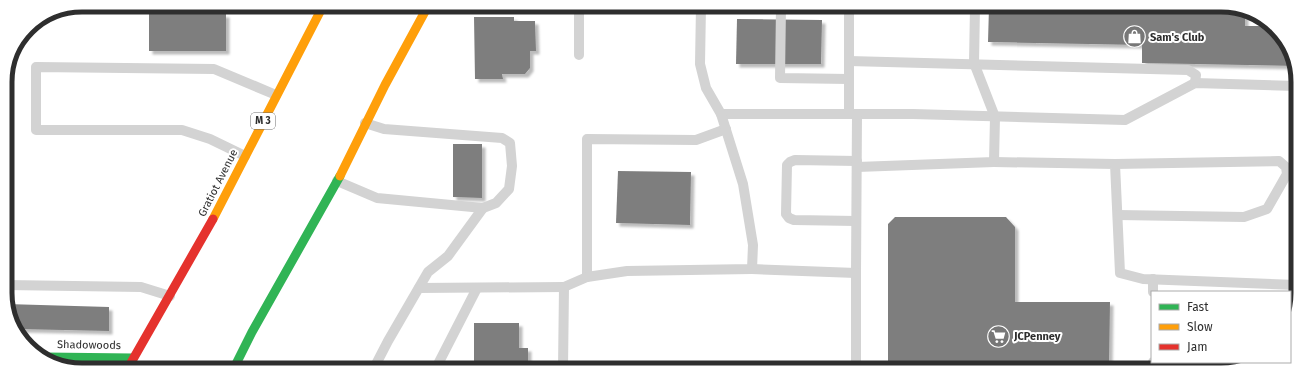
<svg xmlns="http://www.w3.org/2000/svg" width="1303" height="375" font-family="'Fira Sans',sans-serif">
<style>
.building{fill:#7e7e7e;filter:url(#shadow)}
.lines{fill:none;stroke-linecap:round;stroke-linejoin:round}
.lane{stroke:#d3d3d3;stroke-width:10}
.fast{stroke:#30b455;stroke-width:9}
.slow{stroke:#ff9f0a;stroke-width:9}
.jam{stroke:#e5322d;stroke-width:9}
.labels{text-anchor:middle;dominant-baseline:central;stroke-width:4;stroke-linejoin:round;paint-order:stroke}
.shield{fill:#fff;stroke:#6d6d6d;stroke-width:1}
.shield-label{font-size:10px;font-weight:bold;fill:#2e2e2e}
.poi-label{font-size:11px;font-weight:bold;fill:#2e2e2e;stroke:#fff;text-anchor:start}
.street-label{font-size:11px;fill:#2e2e2e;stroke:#fff}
.rim{fill:none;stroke:#2e2e2e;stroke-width:5}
</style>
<defs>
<filter id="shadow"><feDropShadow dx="3.5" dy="3.5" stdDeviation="1" flood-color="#0004"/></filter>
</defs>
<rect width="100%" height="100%" fill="#fff"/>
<!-- building -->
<g class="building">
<path d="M989 7 1241 8 1245 10V26H1271L1279 31 1296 66 1142 63V45L988 42Z"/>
<path d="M149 13 226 14V51H149Z"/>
<path d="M474 17H514V21H535L536 51H530V68L525 74H502L503 79H475Z"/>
<path d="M737 19 822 20 821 64H736Z"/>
<path d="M453 144H482V198L453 197Z"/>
<path d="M618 171 691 172 690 225 616 223Z"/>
<path d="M895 217H1006L1015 227V302H1110L1109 370 888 369V224Z"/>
<path d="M6 304 109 307V331L17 329 6 308Z"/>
<path d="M474 323H519V348H528V368H474Z"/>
</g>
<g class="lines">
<!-- lane -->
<g class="lane">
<path d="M577 6 579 8V55"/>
<path d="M701 6 700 64 706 88 721 114H913L1125 120 1195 83 1296 86"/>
<path d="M781 7 780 78 849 79"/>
<path d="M849 8 975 9"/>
<path d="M849 61 1188 70 1196 75 1195 83"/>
<path d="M849 114V7"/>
<path d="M245 156 210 139 182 130H36V67L214 69 276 95"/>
<path d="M994 162 1115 164 1120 273 1143 279 1296 285"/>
<path d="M1115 164 1279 161 1286 167 1287 174 1267 209 1244 217 1118 215"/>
<path d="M857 167 994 162 995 117 974 63 975 7"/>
<path d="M337 181 377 198 483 208 496 203 509 189 512 166 510 143 502 138 384 129 365 123"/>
<path d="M856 221 794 220 789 218 786 214 787 165 790 162 795 160 857 161"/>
<path d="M752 269 856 273 857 114"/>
<path d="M856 273V369"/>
<path d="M587 277V139L696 140 726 129"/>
<path d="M1153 279V292"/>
<path d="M6 285 141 287 170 296"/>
<path d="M419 288 564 287"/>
<path d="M1153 362V370"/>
<path d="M374 368 388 341 428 272 448 256 483 208"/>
<path d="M436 368 477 288"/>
<path d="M563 368 564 287 587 277 627 271 752 269 753 245 743 184 721 114"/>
</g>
<!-- fast -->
<g class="fast">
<path d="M45 357 133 358"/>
<path d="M234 368 252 332 340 176"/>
</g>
<!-- slow -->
<g class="slow">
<path d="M340 176 385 85 428 6"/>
<path d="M213 219 323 6"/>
</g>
<!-- jam -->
<path class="jam" d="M128 368 213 219"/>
</g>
<!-- icons -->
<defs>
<symbol id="shop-disc" viewBox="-11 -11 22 22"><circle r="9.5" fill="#777" stroke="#fff"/><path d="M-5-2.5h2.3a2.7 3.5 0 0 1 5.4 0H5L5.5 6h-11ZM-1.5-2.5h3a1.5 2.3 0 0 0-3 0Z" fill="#fff"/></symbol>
<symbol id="supermarket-disc" viewBox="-11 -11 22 22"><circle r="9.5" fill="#777" stroke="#fff"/><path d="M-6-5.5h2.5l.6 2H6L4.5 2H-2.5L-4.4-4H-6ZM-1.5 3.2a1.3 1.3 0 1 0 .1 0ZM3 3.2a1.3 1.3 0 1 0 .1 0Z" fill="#fff"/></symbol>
</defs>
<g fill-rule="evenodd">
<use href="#shop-disc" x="1122" y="24" width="25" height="25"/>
<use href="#supermarket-disc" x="986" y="324" width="25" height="25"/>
</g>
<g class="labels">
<!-- shield labels -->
<rect class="shield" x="251" y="113" width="24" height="16" rx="3"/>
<g class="shield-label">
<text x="263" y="121">M 3</text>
</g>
<!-- poi labels -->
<g class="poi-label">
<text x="1150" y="37">Sam's Club</text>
<text x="1014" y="336">JCPenney</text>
</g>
<!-- street labels -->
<g class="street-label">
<text transform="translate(218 183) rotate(-63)">Gratiot Avenue</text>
<text transform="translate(89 345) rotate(1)">Shadowoods</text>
</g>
</g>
<!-- crop -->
<path d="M0 0H1303V375H0ZM82 12H1221A70 70 0 0 1 1291 82V293A70 70 0 0 1 1221 363H82A70 70 0 0 1 12 293V82A70 70 0 0 1 82 12Z" fill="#fff" fill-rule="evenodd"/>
<path class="rim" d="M82 12H1221A70 70 0 0 1 1291 82V293A70 70 0 0 1 1221 363H82A70 70 0 0 1 12 293V82A70 70 0 0 1 82 12Z"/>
<!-- legend -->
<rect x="1151" y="291" width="140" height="72" fill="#ffffff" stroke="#ababab"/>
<rect x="1159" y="304" width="20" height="6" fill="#30b455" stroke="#ababab"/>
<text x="1187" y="311" font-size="12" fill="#2e2e2e">Fast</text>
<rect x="1159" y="324" width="20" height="6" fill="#ff9f0a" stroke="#ababab"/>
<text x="1187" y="331" font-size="12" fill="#2e2e2e">Slow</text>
<rect x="1159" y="344" width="20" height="6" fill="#e5322d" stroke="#ababab"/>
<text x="1187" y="351" font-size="12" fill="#2e2e2e">Jam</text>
</svg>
